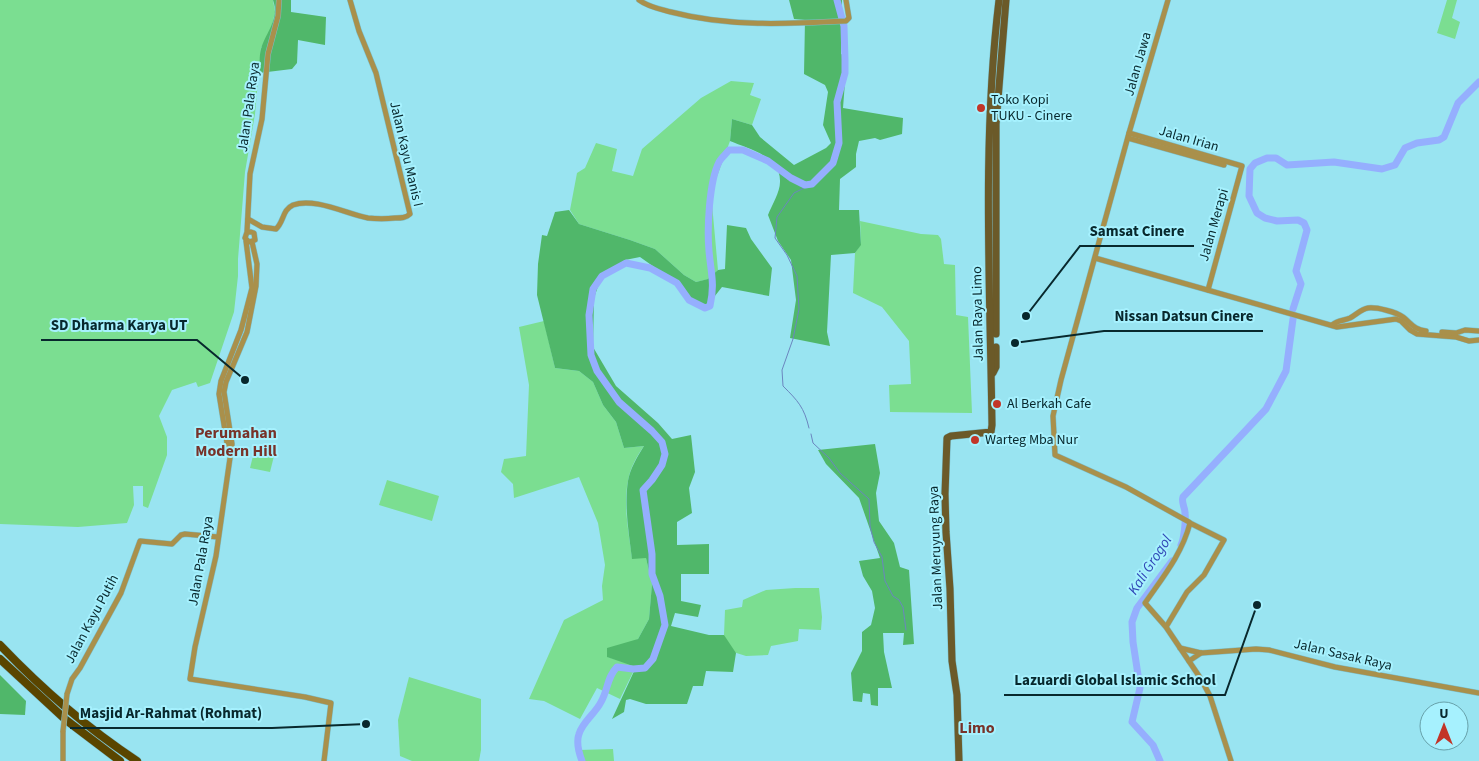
<svg xmlns="http://www.w3.org/2000/svg" width="1479" height="761" font-family="'Source Sans 3',sans-serif">
<style>
.green{fill:#7bde91}
.forest{fill:#50b76a}
.lines{fill:none;stroke-linecap:round;stroke-linejoin:round}
.stream{stroke:#6b86bf;stroke-width:1}
.river{stroke:#95affe;stroke-width:7}
.minor-casing{stroke:#7cbeca;stroke-width:6}
.major-casing{stroke:#7cbeca;stroke-width:8}
.highway-casing{stroke:#7cbeca;stroke-width:9}
.minor{stroke:#a9904b;stroke-width:5}
.major{stroke:#6b5a29;stroke-width:7}
.highway{stroke:#5a4500;stroke-width:8}
.minor-bridge-casing{stroke:#7cbeca;stroke-width:6;stroke-linecap:butt}
.minor-bridge{stroke:#a9904b;stroke-width:5}
.poi-dot{fill:#c23528;stroke:#a6f1fe;stroke-width:2}
.labels{text-anchor:middle;dominant-baseline:central;stroke-width:4;stroke-linejoin:round;paint-order:stroke}
.street-label{font-size:14px;fill:#08282d;stroke:#a6f1fe}
.poi-label{font-size:14px;fill:#08282d;stroke:#a6f1fe;text-anchor:start}
.water-label{font-size:15px;font-style:italic;fill:#3147b6;stroke:#a6f1fe}
.quarter-label{font-size:16px;font-weight:bold;fill:#783229;stroke:#a6f1fe}
.leader{fill:none;stroke:#08282d;stroke-width:2}
.callout-dot{fill:#08282d;stroke:#a6f1fe;stroke-width:2}
.callout-label{font-size:15px;text-anchor:middle;font-weight:bold;fill:#08282d;stroke:#a6f1fe;stroke-width:4;stroke-linejoin:round;paint-order:stroke}
</style>
<rect width="100%" height="100%" fill="#99e4f1"/>
<!-- green -->
<g class="green">
<path d="M0 0H273L275 12 271 30 261 48 255 114 245 172 238 259V276L234 312 210 383 198 387 196 382 172 390 159 416 167 437V455L148 508 143 506V486H133L134 505 127 523 78 527 0 524Z"/>
<path d="M1447 0H1457L1452 18 1460 22 1455 39 1437 33Z"/>
<path d="M731 81 754 83 750 95 761 99 752 125 732 119 730 141 711 193 718 270 709 279 696 282 684 275 655 249 630 240 579 224 570 210 577 173 585 168 596 143 617 149 612 171 633 176 642 149 701 98Z"/>
<path d="M860 221 921 234 938 235 941 239 944 264 955 265 956 315 968 317 972 413 890 412 889 385 911 384 909 341 882 307 853 293 855 253 861 244Z"/>
<path d="M544 321 555 368 579 371 593 382 603 405 616 422 624 448 644 446C637 456 630 468 628 481 623 505 629 534 632 558H646L652 584 649 619 638 639 608 657 636 666 620 699 597 688 580 719 544 701 529 699 564 620 603 600 602 586 605 565 598 523 579 477 514 498 513 484 501 472 504 459 526 456 529 385 519 327Z"/>
<path d="M255 448 275 452 270 472 250 468Z"/>
<path d="M387 480 439 496 432 521 379 505Z"/>
<path d="M795 588H819L822 617 821 630 799 629 798 641 771 646 768 655 746 656 727 650 724 635 725 610 742 607 743 600 766 590Z"/>
<path d="M409 677 481 699V750L479 761H412L400 756 398 720Z"/>
<path d="M613 749 614 761H580L579 750Z"/>
</g>
<!-- forest -->
<g class="forest">
<path d="M273 0H291V12L326 17 325 45 298 40 297 63 292 69 259 73C260 65 259 56 261 49 266 32 280 19 273 0Z"/>
<path d="M789 0H842L841 54 847 56 843 108 903 118 902 134 880 140 875 138 859 141 856 154V167L840 179 839 210H859L861 245 855 253 831 255 827 332 830 346 790 338 796 300 791 260 778 241 768 215C772 205 780 192 780 182 781 156 749 149 730 141L732 119 752 125 760 137 794 165 826 148 831 143 823 125 828 92 825 85 804 74 805 20 794 19Z"/>
<path d="M569 210 579 224 630 240 655 249 684 275 696 282 708 279 718 270 725 269 727 225 746 228 751 239 772 268 769 296 722 287 707 306 688 298 664 274 640 257 625 260 602 275 594 298 593 347 616 386 658 423 672 439 691 435 695 472 689 488 692 513 677 522V545L709 544V574H681V601L701 605 698 617 675 613 671 626 709 635H724L736 653 733 672 706 671 703 686H693L687 704H646L630 699 626 700 624 712 612 719 636 667 607 657V648L638 639 649 619 652 584 646 558 632 559C629 534 624 506 628 481 630 469 637 457 644 446L624 448 616 422 603 405 593 382 579 371 555 368 537 295 538 264 542 235 547 236 555 212Z"/>
<path d="M875 444 880 473 876 493 879 521 894 543 900 567 909 570 914 644 903 645 904 633H883L884 652 892 688H878V706L871 705 870 694 863 693 862 702 853 701 851 673 862 651V632L871 625 875 608 872 591 863 576 859 561 880 558 859 498 826 464 818 450Z"/>
<path d="M0 675 26 701 25 715 0 714Z"/>
</g>
<g class="lines">
<!-- stream -->
<g class="stream">
<path d="M809 428C804 407 798 401 783 386L782 370 793 339 799 309 797 276 787 255 775 238 777 217 794 193 812 184"/>
<path d="M811 434 813 443 829 458 840 473 869 499 870 526 874 542 882 557 885 581 893 596 899 600 903 607 906 630"/>
</g>
<!-- river -->
<g class="river">
<path d="M1293 309 1301 284 1296 271 1307 230 1304 223 1298 220 1277 221 1265 218 1257 213 1249 196 1250 169 1255 163 1267 158H1276L1287 165 1334 162 1382 169 1395 165 1405 148 1417 143 1439 140 1444 137 1458 103 1479 82"/>
<path d="M1181 545C1184 539 1186 521 1185 513 1185 507 1181 503 1183 497L1266 409 1286 371 1293 319"/>
<path d="M582 761C579 753 576 742 579 734 583 721 595 714 601 702 608 690 607 677 617 667L633 669 645 668 653 659 665 625 660 596 652 574V554L643 490 652 480 662 465 665 454 662 442 652 431 619 402 597 371 591 355 589 315 593 289 602 276 626 263 650 268 677 283 689 300 705 308 710 306C715 284 711 273 709 251 707 229 709 182 719 162 721 158 726 154 729 150H743L768 161 791 178 805 185 812 184 833 163 839 143 837 102 845 73V60L844 26 837 0"/>
<path d="M1160 761 1153 745 1132 722 1140 688 1133 642 1132 622 1137 608 1172 561"/>
</g>
<defs>
<g id="minor">
<path d="M639 0C648 7 660 9 671 12 728 27 787 24 846 21L849 18 846 0"/>
<path d="M1168 0 1129 133 1061 380 1053 416 1055 455 1126 487 1189 522"/>
<path d="M1129 133 1242 166 1208 290"/>
<path d="M1128 138 1224 165"/>
<path d="M248 219 262 227 276 229C284 222 282 210 293 205 314 197 347 214 368 218 377 219 386 219 395 218 401 218 406 218 410 214L376 73 359 31 350 0"/>
<path d="M247 232H251L254 233 255 240 249 242 245 238 247 232 250 174 262 119 268 54 278 16 279 0"/>
<path d="M252 242 257 264 256 286 247 332 226 382 224 392 232 444 216 556 195 647 190 679 305 697 331 703 324 761"/>
<path d="M1095 258 1337 327 1396 319 1401 321 1410 330 1417 334 1456 337 1469 341 1479 340"/>
<path d="M1332 325C1338 320 1343 321 1350 318 1356 315 1361 309 1368 308 1377 307 1396 312 1403 317 1411 323 1414 330 1426 331"/>
<path d="M1442 332 1456 333 1465 330 1479 331"/>
<path d="M230 447 227 443 219 394 221 381 241 330 252 288 246 241"/>
<path d="M1166 627 1187 592 1204 575 1224 540 1190 523C1182 554 1163 577 1145 603L1166 627 1201 679 1210 696 1231 761"/>
<path d="M1180 648 1201 653 1256 649 1269 650 1335 667 1479 693"/>
<path d="M1189 661 1201 653"/>
<path d="M67 694 72 679 80 668 121 593 140 541 172 544 181 535 185 534 218 537"/>
<path d="M63 761V731"/>
</g>
<g id="major">
<path d="M996 334V124L1006 0"/>
<path d="M993 373 996 367V347"/>
<path d="M959 761 957 695 952 661 950 589 946 532 945 494 947 438 951 436 991 432 992 425C990 284 982 141 999 0"/>
</g>
<g id="highway">
<path d="M0 645C41 688 87 728 137 761"/>
<path d="M0 659 66 720 120 761"/>
</g>
</defs>
<!-- minor casing -->
<use href="#minor" class="minor-casing"/>
<!-- major casing -->
<use href="#major" class="major-casing"/>
<!-- highway casing -->
<use href="#highway" class="highway-casing"/>
<!-- minor -->
<use href="#minor" class="minor"/>
<!-- major -->
<use href="#major" class="major"/>
<!-- highway -->
<use href="#highway" class="highway"/>
<defs>
<path id="minor-bridge" d="M63 731 67 694"/>
</defs>
<!-- minor-bridge casing -->
<use href="#minor-bridge" class="minor-bridge-casing"/>
<!-- minor-bridge -->
<use href="#minor-bridge" class="minor-bridge"/>
</g>
<!-- markers -->
<g class="poi-dot">
<circle cx="981" cy="108" r="5"/>
<circle cx="997" cy="404" r="5"/>
<circle cx="975" cy="440" r="5"/>
</g>
<g class="labels">
<!-- street labels -->
<g class="street-label">
<text transform="translate(1138 64) rotate(-74)">Jalan Jawa</text>
<text transform="translate(249 107) rotate(-82)">Jalan Pala Raya</text>
<text transform="translate(1189 139) rotate(16)">Jalan Irian</text>
<text transform="translate(406 154) rotate(77)">Jalan Kayu Manis I</text>
<text transform="translate(1214 225) rotate(-74)">Jalan Merapi</text>
<text transform="translate(978 314) rotate(-91)">Jalan Raya Limo</text>
<text transform="translate(936 548) rotate(-92)">Jalan Meruyung Raya</text>
<text transform="translate(201 561) rotate(-80)">Jalan Pala Raya</text>
<text transform="translate(92 619) rotate(-62)">Jalan Kayu Putih</text>
<text transform="translate(1343 655) rotate(13)">Jalan Sasak Raya</text>
</g>
<!-- poi labels -->
<g class="poi-label">
<text x="991" y="100">Toko Kopi<tspan x="991" dy="16">TUKU - Cinere</tspan></text>
<text x="1007" y="404">Al Berkah Cafe</text>
<text x="985" y="440">Warteg Mba Nur</text>
</g>
<!-- water labels -->
<g class="water-label">
<text transform="translate(1150 565) rotate(-57)">Kali Grogol</text>
</g>
<!-- quarter labels -->
<g class="quarter-label">
<text x="236" y="433">Perumahan<tspan x="236" dy="18">Modern Hill</tspan></text>
<text x="977" y="728">Limo</text>
</g>
</g>
<!-- callouts -->
<path class="leader" d="M1026 316L1080 246H1194M1015 343L1104 331H1263M245 380L197 340H41M1257 605L1225 695H1004M366 724L272 728H70"/>
<g class="callout-dot">
<circle cx="1026" cy="316" r="5"/>
<circle cx="1015" cy="343" r="5"/>
<circle cx="245" cy="380" r="5"/>
<circle cx="1257" cy="605" r="5"/>
<circle cx="366" cy="724" r="5"/>
</g>
<g class="callout-label">
<text x="1137" y="236">Samsat Cinere</text>
<text x="1184" y="321">Nissan Datsun Cinere</text>
<text x="119" y="330">SD Dharma Karya UT</text>
<text x="1115" y="685">Lazuardi Global Islamic School</text>
<text x="171" y="718">Masjid Ar-Rahmat (Rohmat)</text>
</g>
<!-- north arrow -->
<g transform="translate(1444 726)"><circle r="24" fill="#a6f1fe" stroke="#67a1aa"/>
<path d="M0-4L9 19L0 12L-9 19Z" fill="#c23528"/>
<text y="-8" font-size="14" font-weight="bold" text-anchor="middle" fill="#08282d">U</text>
</g>
</svg>
